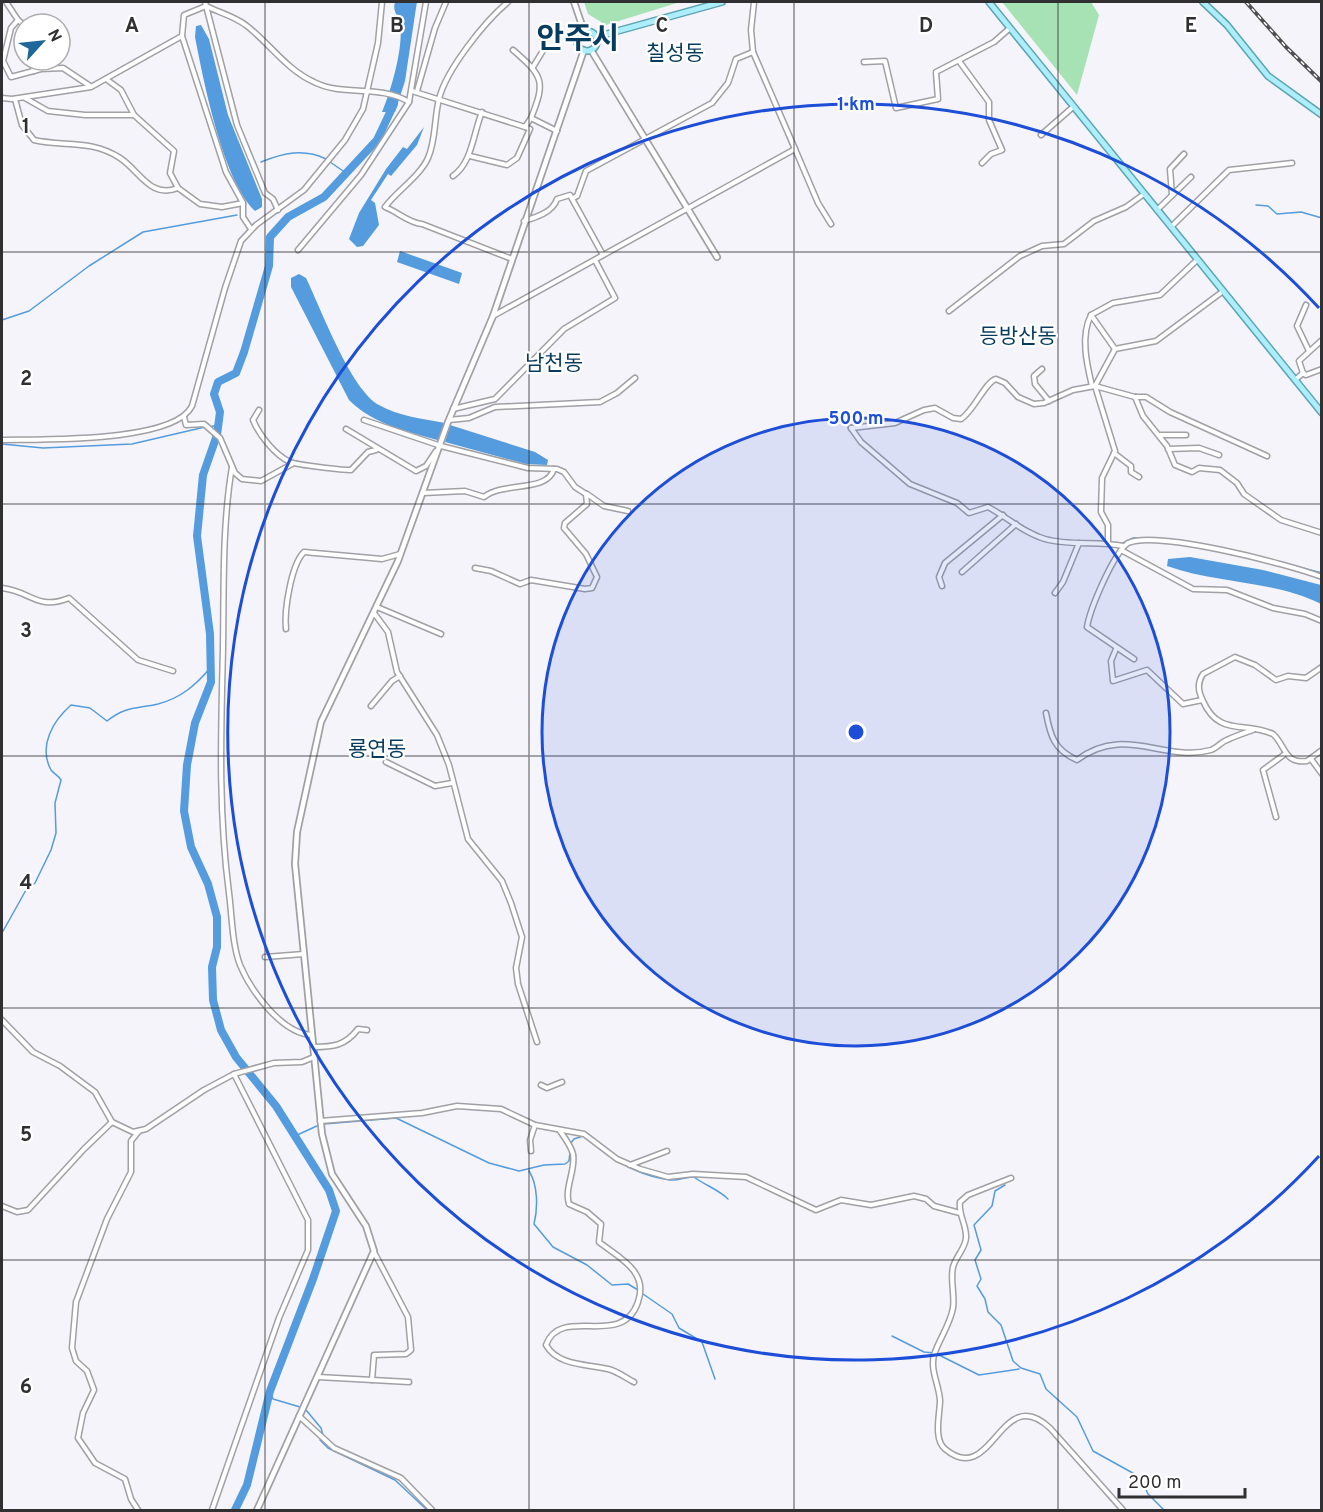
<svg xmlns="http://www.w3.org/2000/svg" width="1323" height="1512" font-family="Overpass,'Noto Sans KR',sans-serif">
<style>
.green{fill:#a7e2b5}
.water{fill:#549cde}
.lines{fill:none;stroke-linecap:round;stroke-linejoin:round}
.stream{stroke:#549cde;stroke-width:1.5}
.river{stroke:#549cde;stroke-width:8}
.minor-casing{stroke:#a0a0a5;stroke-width:7}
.tertiary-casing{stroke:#a0a0a5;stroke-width:8}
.secondary-casing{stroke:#a0a0a5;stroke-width:8}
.primary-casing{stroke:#5ea4b4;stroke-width:8}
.minor{stroke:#fff;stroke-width:4}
.tertiary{stroke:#fff;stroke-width:4.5}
.secondary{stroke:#fff;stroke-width:4.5}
.primary{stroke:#adeefc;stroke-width:5}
.rail-casing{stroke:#4f4f52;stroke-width:4}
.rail{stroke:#fff;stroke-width:1.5;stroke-dasharray:4.5;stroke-linecap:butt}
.grid{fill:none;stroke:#303032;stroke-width:1.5;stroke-opacity:0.55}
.ring{fill:none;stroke:#1d4ed8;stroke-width:3}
.labels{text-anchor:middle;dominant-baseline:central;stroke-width:4.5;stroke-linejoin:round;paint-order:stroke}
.quarter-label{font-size:21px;fill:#073c5f;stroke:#fff}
.town-label{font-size:30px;font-weight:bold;fill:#073c5f;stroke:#fff}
.grid-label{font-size:20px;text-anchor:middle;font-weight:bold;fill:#303032;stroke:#fff;stroke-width:4.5;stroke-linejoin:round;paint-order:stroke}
.centre{fill:#1d4ed8;stroke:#fff;stroke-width:3}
.ring-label{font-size:18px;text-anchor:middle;font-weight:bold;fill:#1d4ed8;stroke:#fff;stroke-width:4.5;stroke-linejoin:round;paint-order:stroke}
</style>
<rect width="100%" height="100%" fill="#f5f4fa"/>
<!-- green -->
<g class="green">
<path d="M584 2H680L606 25 588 14Z"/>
<path d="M1002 2H1091L1099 15 1077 95Z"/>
</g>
<!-- water -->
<g class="water">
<path d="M395 2H417L416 8 405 81 395 112H382C391 91 404 46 400 24 398 15 392 11 395 2Z"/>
<path d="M201 25 209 39 228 115 262 199V207L255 211C223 181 204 83 195 37L196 26Z"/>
<path d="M424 127 417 145 391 176 388 174 371 200 375 203 379 225 363 246 357 247 349 239 359 213 386 169 403 147 407 149Z"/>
<path d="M400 251 462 273 459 284 397 262Z"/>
<path d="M299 274 306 278C321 309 351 390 379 405 398 416 424 419 445 423L441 441C407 431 374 425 349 400L291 287V278Z"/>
<path d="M450 425 535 452 548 460 547 465 526 464 445 442Z"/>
<path d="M1190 557 1263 570 1321 585V604C1273 580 1217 584 1167 566L1168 559Z"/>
</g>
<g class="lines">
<!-- stream -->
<g class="stream">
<path d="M261 162C283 153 304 148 326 159"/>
<path d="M330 162 346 173"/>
<path d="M1256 205 1268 206 1277 214 1301 212 1322 218"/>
<path d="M2 320 29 311 89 266 143 232 237 215"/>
<path d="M209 427 218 425"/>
<path d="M2 444 43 448 132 444 205 427"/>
<path d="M1123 543 1133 538H1142"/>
<path d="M1268 559 1322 573"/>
<path d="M2 933 26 890 35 883 51 850 56 833 55 803 61 780C58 775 54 774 51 770 38 746 53 721 71 705L90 708 107 721C126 706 136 709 158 704 181 698 196 685 211 667"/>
<path d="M324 1124 396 1118 489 1163 519 1171 544 1165 565 1164 569 1161 570 1152"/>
<path d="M295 1136 319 1125"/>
<path d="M570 1144 574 1139 583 1136"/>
<path d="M598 1147C618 1164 645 1177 671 1180 679 1181 686 1176 694 1177 706 1186 718 1189 728 1199"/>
<path d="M529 1171C538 1185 538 1208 534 1224L553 1247 587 1265 612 1285 628 1284 638 1290"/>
<path d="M1005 1185 995 1191 992 1206 974 1225 981 1250 975 1260 981 1279 977 1286 985 1299 988 1312 1001 1325 1013 1361 1021 1368 1040 1374 1046 1389 1077 1417 1093 1451 1140 1477 1148 1494 1164 1510"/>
<path d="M643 1294 672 1314 679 1328 702 1342 715 1379"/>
<path d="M892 1336 924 1352 934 1353"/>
<path d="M937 1354 979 1375 1019 1369"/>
<path d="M270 1391 273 1399 300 1407"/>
<path d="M306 1410 321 1428 323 1435"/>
<path d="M320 1440 328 1448 395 1480 427 1510"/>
</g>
<!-- river -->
<path class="river" d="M235 1510 247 1485 270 1391 313 1279 336 1211 329 1190 276 1106 236 1057 221 1030 213 1000 212 967 217 947V917L208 884 191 847 184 811 187 765 195 723 211 682 210 634 197 536 203 475 217 435 220 412 214 394 218 382 236 373 244 352 269 266 270 237 288 217 324 197 377 140 394 104"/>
<defs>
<g id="minor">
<path d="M6 2 18 20 11 28 3 61 11 77 41 69 63 68 90 86"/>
<path d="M205 2 237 125 265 193 273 199 278 210"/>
<path d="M508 2C485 21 446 70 439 99 434 119 436 140 428 158 420 176 397 191 385 207 398 212 409 223 422 224L512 259"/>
<path d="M18 20 24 25"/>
<path d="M182 36 226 172 243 203V217L251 229"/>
<path d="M513 50C543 76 546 81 531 118"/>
<path d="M753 52 751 30 754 2"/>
<path d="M31 60 34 71"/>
<path d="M959 61 989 102V120L1002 150 991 154 982 163"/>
<path d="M864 62 885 61 896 108 938 99 936 72 994 42 1010 28"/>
<path d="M533 67 544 49 543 39"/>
<path d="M412 91 525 127 531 118 557 131"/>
<path d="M417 91 435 28 446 2"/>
<path d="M2 98 12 99 91 87 182 36 184 15 206 6C220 13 234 16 247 26 270 44 287 70 314 82 343 97 380 84 409 102"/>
<path d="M25 98 48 111 85 115H134L121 90 106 79"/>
<path d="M15 99 22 125 34 140C64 147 91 139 120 158 140 171 150 199 178 188"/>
<path d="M134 115 174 151 170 173 178 188 200 204 222 207 243 203"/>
<path d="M1041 135 1073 107"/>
<path d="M795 149 818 203 831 224"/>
<path d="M470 156 507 165 517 158 530 129 525 127"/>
<path d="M453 176C472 163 473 134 482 112"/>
<path d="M1172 195 1170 169 1184 154"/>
<path d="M1157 210 1191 177"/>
<path d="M524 221C537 217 553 212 557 199L570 195 603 255"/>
<path d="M1171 227 1229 170 1292 163"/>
<path d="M298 250 361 175 409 102 426 2"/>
<path d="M1306 305 1297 326 1309 351"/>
<path d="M949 311 1020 256 1042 246 1064 244 1094 221 1126 207 1144 194"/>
<path d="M1091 315 1115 349"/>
<path d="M493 316 795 149 753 52 736 59 728 83 712 103 586 171 577 196 573 198"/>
<path d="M1115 349 1156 341 1222 292"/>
<path d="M1042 369 1034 376 1035 384 1049 401"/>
<path d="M1303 373 1306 375 1322 369"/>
<path d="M1295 380 1303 373 1299 361 1322 340"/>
<path d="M1092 386C1087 365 1080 336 1091 315L1113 303 1160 295 1197 260"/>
<path d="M1135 397 1143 416 1167 446 1175 465 1192 472 1199 468 1220 470 1237 483 1244 494 1281 520 1322 533"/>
<path d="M453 409 495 399 564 329 615 298 595 260"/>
<path d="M259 410 253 420C259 435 275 455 290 462 298 465 342 470 351 470L368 452 376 450"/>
<path d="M184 417 186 425 204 424 220 438 235 473 242 479 261 481 292 464"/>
<path d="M364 420 441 446 528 468 557 469 564 472 575 487 586 494 587 504 565 523 564 528 586 554 597 577 592 588 585 589 531 580 520 584 491 571 475 568"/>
<path d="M449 420 469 418 495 407 600 402 617 393 635 378"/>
<path d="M851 428 895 423 924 410 935 408 953 418 961 419C974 411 985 382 996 379L1005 383 1018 397 1034 404 1044 403 1073 390 1095 386 1115 349"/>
<path d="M851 428 861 442 910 484 957 503 969 513 988 507C1007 517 1024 533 1045 539 1070 546 1098 541 1123 546"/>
<path d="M346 429 416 471 426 466 436 451"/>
<path d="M1160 435H1186"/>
<path d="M2 440C40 439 174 443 192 406L225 288 241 241 256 225 304 190 345 140 363 109 378 43 382 2"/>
<path d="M1168 449 1199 448 1219 455"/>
<path d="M1114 453 1131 466V472L1139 477"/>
<path d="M232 467C222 526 224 588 223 648 221 733 218 808 229 893 232 916 232 944 240 965 251 991 282 1034 312 1035"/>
<path d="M423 493 465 491 484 497C504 481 547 493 554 469"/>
<path d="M587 494 604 506 628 511"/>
<path d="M1108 543V525L1101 512 1102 478 1115 451 1095 386 1135 397H1146L1170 412 1267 456"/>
<path d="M1121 550 1193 589 1227 590 1273 608 1305 614 1322 621"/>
<path d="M962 572 1016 524"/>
<path d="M942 586 939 577 945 563 1003 515"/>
<path d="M2 588C31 591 37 611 69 598L138 660 173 671"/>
<path d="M1055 593 1063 582 1079 543"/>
<path d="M377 607 441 634"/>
<path d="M374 613 388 632 397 672 437 735 449 765 468 839 502 881 511 903 522 937 516 968 518 984 537 1042"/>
<path d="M286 629C284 611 291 565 304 552L382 559 400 554"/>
<path d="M1116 649 1111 661 1113 681 1147 670 1183 704 1202 700"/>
<path d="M1134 659 1087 627C1090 609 1113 554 1128 543 1157 530 1288 564 1322 577"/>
<path d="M1322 667 1306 678 1288 676 1276 680 1255 665 1235 657 1203 674C1197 683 1198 691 1203 701 1219 737 1244 721 1273 734 1286 746 1284 764 1307 761L1322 750"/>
<path d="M371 706 392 681 400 676"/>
<path d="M1046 713C1050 735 1054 750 1077 760 1125 724 1164 763 1211 750 1217 748 1221 742 1227 740 1235 736 1244 733 1253 730"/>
<path d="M1311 759 1322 774"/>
<path d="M386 762 435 786 452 783"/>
<path d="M1276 817 1263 770 1285 754"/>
<path d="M265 957 304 954"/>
<path d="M2 1020 33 1052 60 1066 95 1092 112 1122 133 1132 146 1129 204 1090 234 1074 274 1063 302 1062 314 1057"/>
<path d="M313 1047C333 1047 345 1046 358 1029L367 1030"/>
<path d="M541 1085 547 1088 562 1082"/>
<path d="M320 1121 422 1113 457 1106 501 1109 535 1125 584 1134 617 1159 640 1169 668 1177 693 1174 746 1177 816 1210 841 1200 871 1205 914 1196 926 1199 934 1206 960 1213"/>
<path d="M560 1131C565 1138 571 1146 573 1154 576 1170 564 1188 569 1204L587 1212 601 1224 599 1242C618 1257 649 1271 638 1302 622 1350 561 1304 546 1345 558 1366 587 1364 608 1369 617 1371 626 1378 634 1382"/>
<path d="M531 1151 530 1140 535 1125"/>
<path d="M630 1165 667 1151"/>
<path d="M1011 1178 968 1195 960 1202C958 1215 967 1225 966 1238 965 1249 956 1256 953 1267 950 1280 955 1295 953 1308 950 1325 939 1339 934 1355 930 1370 939 1385 940 1400 940 1414 933 1439 945 1449 993 1489 1000 1381 1050 1428L1123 1510"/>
<path d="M2 1206 17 1212 28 1210 84 1149 112 1122"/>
<path d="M318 1377 409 1382"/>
<path d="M372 1380 374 1355 406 1354 411 1350 408 1317 374 1252"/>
<path d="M299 1416 334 1448 401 1478 432 1510"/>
<path d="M138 1510 131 1499 125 1479 95 1463 78 1438 83 1413 94 1390 87 1371 76 1361 72 1348 76 1302 107 1219 131 1172V1141L139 1131"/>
<path d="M212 1510 279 1318 308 1250V1220L234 1074"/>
</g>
<path id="tertiary" d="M574 2 584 31"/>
<g id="secondary">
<path d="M591 50 717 257"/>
<path d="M257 1510 374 1251 366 1226 332 1174 322 1134 295 864 297 832 321 722 398 561 448 422 493 316 584 50"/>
</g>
<g id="primary">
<path d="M989 2 1322 413"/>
<path d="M1203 2 1227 25 1268 76 1322 115"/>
<circle cx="587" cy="41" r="10"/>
<path d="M596 37 722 2"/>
</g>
</defs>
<!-- minor casing -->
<use href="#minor" class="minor-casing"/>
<!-- tertiary casing -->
<use href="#tertiary" class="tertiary-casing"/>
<!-- secondary casing -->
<use href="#secondary" class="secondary-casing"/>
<!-- primary casing -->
<use href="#primary" class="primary-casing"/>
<!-- minor -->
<use href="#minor" class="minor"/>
<!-- tertiary -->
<use href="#tertiary" class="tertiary"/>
<!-- secondary -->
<use href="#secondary" class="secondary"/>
<!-- primary -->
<use href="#primary" class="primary"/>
<defs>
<path id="rail" d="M1246 2 1286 47 1322 82"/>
</defs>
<!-- rail casing -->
<use href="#rail" class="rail-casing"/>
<!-- rail -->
<use href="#rail" class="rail"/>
</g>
<!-- grid -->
<path class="grid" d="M265 2V1510M529 2V1510M794 2V1510M1058 2V1510M2 252H1322M2 504H1322M2 756H1322M2 1008H1322M2 1260H1322"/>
<!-- distance rings -->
<circle cx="856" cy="732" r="314" fill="#1d4ed8" fill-opacity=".12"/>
<g class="ring">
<circle cx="856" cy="732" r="314"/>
<path d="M1319 1156A628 628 0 1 1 1319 308"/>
</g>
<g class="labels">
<!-- quarter labels -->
<g class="quarter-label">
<text x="675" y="54">칠성동</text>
<text x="1018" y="337">등방산동</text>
<text x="554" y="364">남천동</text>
<text x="377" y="750">룡연동</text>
</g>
<!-- town labels -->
<g class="town-label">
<text x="578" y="40">안주시</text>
</g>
</g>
<g class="grid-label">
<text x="132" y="32">A</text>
<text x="397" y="32">B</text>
<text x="662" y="32">C</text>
<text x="926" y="32">D</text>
<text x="1191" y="32">E</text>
<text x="26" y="133">1</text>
<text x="26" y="385">2</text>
<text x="26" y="637">3</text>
<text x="26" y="889">4</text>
<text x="26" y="1141">5</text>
<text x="26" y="1393">6</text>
</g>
<circle cx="856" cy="732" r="9" class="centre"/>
<g class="ring-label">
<text x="856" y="110">1 km</text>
<text x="856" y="424">500 m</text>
</g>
<!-- border -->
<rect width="1323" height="1512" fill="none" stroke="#303032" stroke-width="6"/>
<!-- north arrow -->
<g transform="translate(42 42) rotate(63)"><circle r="28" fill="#ffffff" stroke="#acacad" stroke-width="1.5"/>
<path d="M0-4.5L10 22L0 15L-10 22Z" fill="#1e679b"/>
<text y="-9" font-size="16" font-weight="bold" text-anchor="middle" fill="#303032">N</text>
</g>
<!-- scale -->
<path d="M1119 1488v9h126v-9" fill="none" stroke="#303032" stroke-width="3"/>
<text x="1128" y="1488" font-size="18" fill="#303032" stroke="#ffffff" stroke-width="4.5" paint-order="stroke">200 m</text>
</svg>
